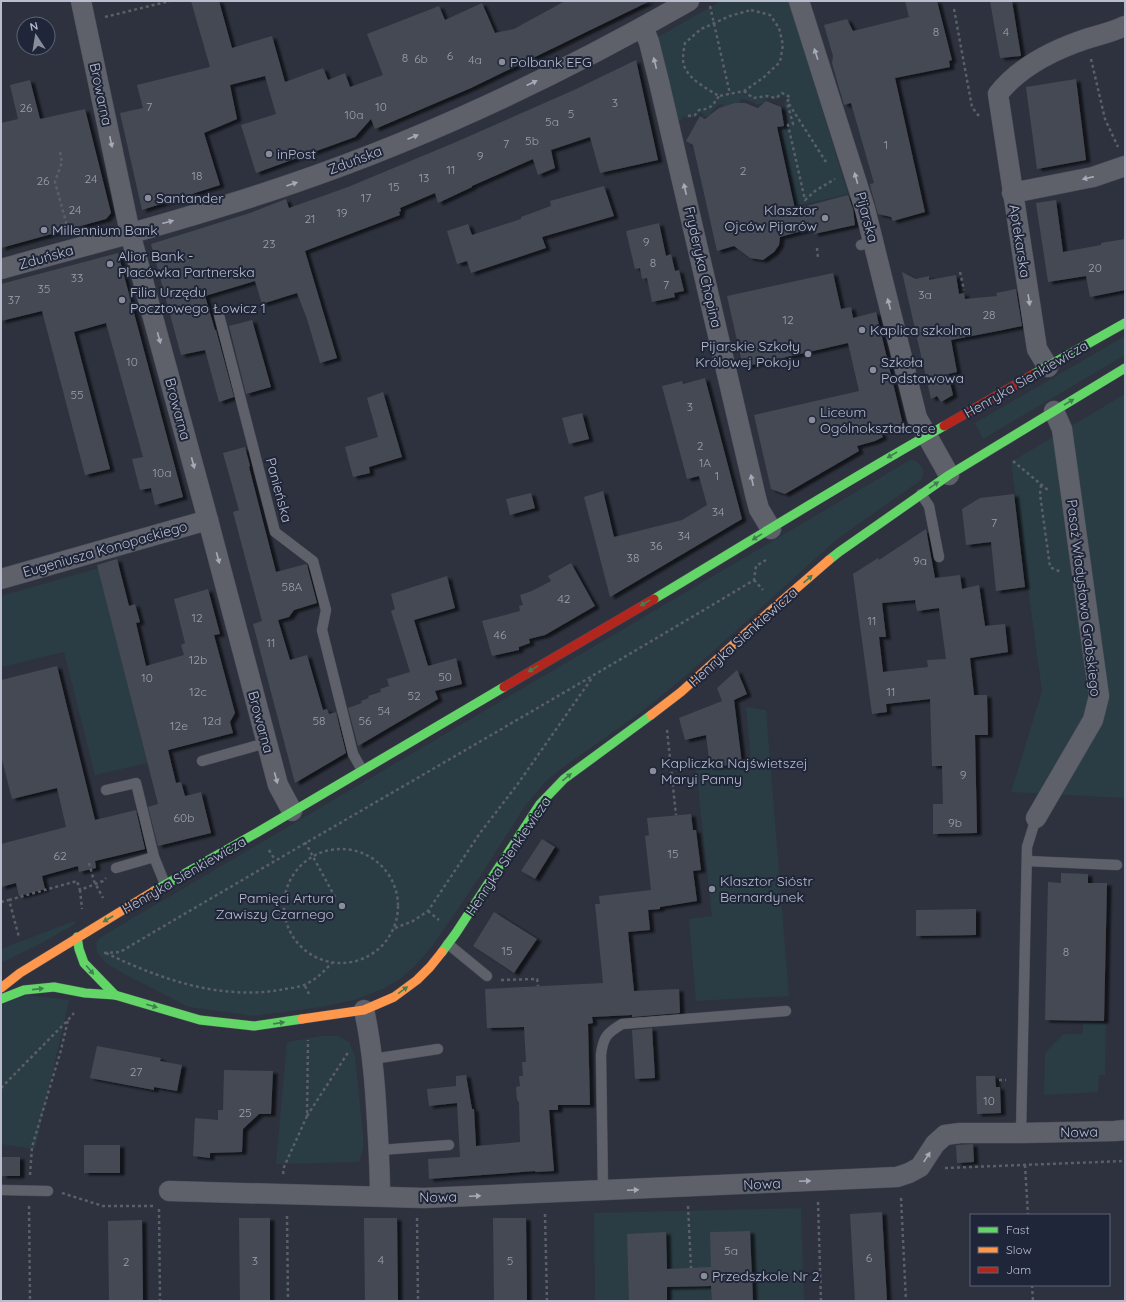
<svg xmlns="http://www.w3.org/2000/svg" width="1126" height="1302" font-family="Quicksand,sans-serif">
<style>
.green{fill:#2a3c44}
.building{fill:#454953;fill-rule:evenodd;filter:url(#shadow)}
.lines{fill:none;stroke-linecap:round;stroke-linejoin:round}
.lane-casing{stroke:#4a4d57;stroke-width:11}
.street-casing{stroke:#4a4d57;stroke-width:21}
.fast-casing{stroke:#4a4d57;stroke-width:10}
.slow-casing{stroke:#4a4d57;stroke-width:10}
.jam-casing{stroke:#4a4d57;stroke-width:10}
.path{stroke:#5b5f67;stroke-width:2.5;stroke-dasharray:3 3;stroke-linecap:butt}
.lane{stroke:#5e616a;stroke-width:10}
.street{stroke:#5e616a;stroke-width:20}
.fast{stroke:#63d668;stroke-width:9}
.slow{stroke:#ff974d;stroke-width:9}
.jam{stroke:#b3261e;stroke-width:9}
.oneway{fill:#a7abb9}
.oneway2{fill:#427e50}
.poi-dot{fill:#888c9b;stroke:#202639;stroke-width:1.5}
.labels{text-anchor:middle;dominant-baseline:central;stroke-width:4;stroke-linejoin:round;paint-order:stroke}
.number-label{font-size:12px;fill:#9ca0ae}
.poi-label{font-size:14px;fill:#b9bdcd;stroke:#202639;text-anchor:start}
.street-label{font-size:14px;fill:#b9bdcd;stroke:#202639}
</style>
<defs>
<filter id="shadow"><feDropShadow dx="4.5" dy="2.5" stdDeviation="1" flood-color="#0009"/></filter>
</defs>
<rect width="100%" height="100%" fill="#2d323e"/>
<!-- green -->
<g class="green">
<path d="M721 1H789L848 194 796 206 781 129 774 131 771 119 784 116 785 122H788L784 102 787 98 782 95C778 101 774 100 768 97L763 102 764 103 755 105 756 103 744 99 740 100V104L724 108 722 104 718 105 710 113 711 115 703 117 704 115 700 112C696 118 690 120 684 116L681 120 673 122 656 38Z"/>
<path d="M1125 336V355L983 439 975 423Z"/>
<path d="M1125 394V798L1011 792 1042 691 1011 462Z"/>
<path d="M910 460C922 461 927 472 920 481L837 539 688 674 640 713 565 766 546 781 525 806 481 875 433 945 415 966 400 979 383 989 354 1000 321 1007 254 1016 189 1007 124 974 105 962 97 952 96 944 99 938Z"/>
<path d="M99 568 147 763 95 775 64 652 1 667V596Z"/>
<path d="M746 707 766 710 789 996 696 1001 689 919 712 916 696 769 751 762Z"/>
<path d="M74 921 75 924 42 943 1 963V949Z"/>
<path d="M27 995 69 1000 35 1149 1 1144V1005Z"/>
<path d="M1083 1023 1106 1024 1105 1075H1099L1098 1092 1044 1095 1045 1053 1064 1034H1083Z"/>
<path d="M321 1036H338L349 1042 355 1056 363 1135V1149L359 1162 276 1164 287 1042Z"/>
<path d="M801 1208 804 1301H595L594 1213Z"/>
</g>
<!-- building -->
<g class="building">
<path d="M191 1H219L232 48 272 36 285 82 323 68 328 80 345 73 350 87 383 75 367 34 439 6 445 20 482 3 495 33 514 29 565 1H650L471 88 375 129 371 119 355 137 256 173 241 125 276 114 265 76 230 85 237 119 204 133 220 185 142 210 120 113 143 108 137 85 210 67Z"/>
<path d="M905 1H937L952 60 949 61 950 67 895 78 925 212 893 221 891 217 878 214 871 189 870 184 874 183 851 103 844 105 832 63 833 56 824 25 847 19 853 31 909 17Z"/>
<path d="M990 1H1012L1021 56 1000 58Z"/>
<path d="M636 60 658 160 600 173 590 137 551 150 555 168 538 175 533 159 472 186V187L438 203 435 193 400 208 401 211 399 212 400 215 305 251 337 358 320 363 307 319 297 293 262 304 255 281 205 296 215 330H216L234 397 219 402 205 350 181 355 151 244 250 213 286 199 289 208 348 187 456 142 574 90Z"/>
<path d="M1076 79 1086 160 1037 169 1026 87Z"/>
<path d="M30 80 40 119 85 109 111 213 106 219 1 248V123L18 119 10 85Z"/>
<path d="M766 101 781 107 784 126 777 127 795 209 848 195 853 209 855 225 814 234 813 228 780 237 779 245 774 252 763 260 750 258 734 246 717 251 693 145 686 141 700 116 705 119 719 108 735 103H745L758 108Z"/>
<path d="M604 186 614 216 542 237 546 248 471 273 467 261 457 264 447 231 468 224 472 235 521 219V217L551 206 550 201Z"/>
<path d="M1056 200 1063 252 1101 245V243L1125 239V290L1090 297 1086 276 1048 282 1036 203Z"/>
<path d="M659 223 666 256 671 254 675 271 679 270 684 291 674 293 675 297 652 302 647 278 642 279 640 268 635 269 626 231Z"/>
<path d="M118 253 183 497 155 505 151 488 140 490 132 459 143 457 106 323 74 332 110 469 85 475 42 311 1 321V284Z"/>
<path d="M902 272 916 279 929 276V280L956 275 959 294 964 293 965 299 997 296 996 293 1016 289 1022 326 1003 330 951 340 957 372 948 374 953 395 941 402 937 396 931 399Z"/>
<path d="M833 273 841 309 851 307 853 318 876 312 903 425 880 431 883 437 875 441 857 446 859 451 785 494 771 489 754 415 859 391 848 343 743 367 727 296Z"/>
<path d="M252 320 271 387 246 394 229 326Z"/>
<path d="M705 378 742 519 610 597 584 497 603 491 614 537 682 520 707 505 699 476 687 479 662 386 682 381 683 384Z"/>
<path d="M383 392 402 457 369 467 370 473 353 477 345 447 378 437 367 398Z"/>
<path d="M582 413 589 439 569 444 562 418Z"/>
<path d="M245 447 250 466 249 467 276 572 306 564 307 565 317 603 294 610 289 617 278 620 290 660 307 655 323 710 327 709 329 714 336 712 346 753 295 783 253 624 262 621 233 512 239 510 223 453Z"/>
<path d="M531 493 535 508 510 515 506 499Z"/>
<path d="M1014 494 1025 587 996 591 991 542 966 545 962 509 980 498Z"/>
<path d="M926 529 935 578 960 575 962 589 979 585 985 626 1005 624 1008 652 970 658 974 695H987L988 735H975L977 833 933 834V804H943L942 766H932L930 699 886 704 887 712 872 714 853 574 878 558 879 560ZM915 600 917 611 939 608 946 659 927 660 928 667 883 672 879 637H886L882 603Z"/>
<path d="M117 559 129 606 135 604 140 622 136 623 146 666 184 655 181 645 185 643 174 599 208 589 220 634 214 635 235 713 230 722 233 733 168 750 176 783 181 782 185 796 201 792 211 833 158 846 148 807 158 804 97 565Z"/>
<path d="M571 563 595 606 545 635 529 639 530 643 519 647V650L492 656 482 621 520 611 519 606 523 605 520 595 532 591 551 581 548 576Z"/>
<path d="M447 576 455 608 414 620 428 666 456 658 462 684 435 691 438 699 358 746 348 708 362 703 361 701 369 698 368 696 381 692 380 689 389 686 387 679 410 672 391 611 395 609 391 594Z"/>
<path d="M57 666 95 820 136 810 145 849 95 861 96 868 79 872 78 866 42 876 45 889 19 896 16 883 1 887V844L66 827 57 788 12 799 1 756V680Z"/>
<path d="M737 670 747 694 734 700 742 764 710 767 706 735 685 740 679 718 722 701 717 688Z"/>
<path d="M691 814 693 830H696L701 870 693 871 697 901 660 907V909L648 910 650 930 628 932 634 991 679 989 680 1013 632 1017V1015L592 1017 593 1023 588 1024 590 1105H558V1110H549L554 1171 535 1172V1171L429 1179 428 1159 460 1157 457 1103 429 1106 427 1089 456 1086V1076L466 1075 472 1109H474L476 1146 520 1142 519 1102 517 1100 516 1087 520 1086 519 1076H523L522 1062H526L524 1027 487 1028 485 989 603 983 595 904H600L599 896 651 890 645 836 649 835 647 818Z"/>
<path d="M542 839 555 847 535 879 521 871Z"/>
<path d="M1061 873 1088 874V883H1107L1104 1021 1045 1020 1048 882 1061 883Z"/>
<path d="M976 909V935L916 936V910Z"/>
<path d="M494 912 537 939 514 973 473 946Z"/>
<path d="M652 1028 655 1078 635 1079 632 1030Z"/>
<path d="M97 1046 161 1058 160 1061 182 1065 177 1091 154 1087V1090L90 1078Z"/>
<path d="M224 1070 273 1071 271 1114H259L243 1129 242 1152 210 1153V1158L193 1156 195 1118 218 1120V1110H223Z"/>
<path d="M976 1076H995L996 1087H1000L1001 1113 977 1114Z"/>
<path d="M973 1144 974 1162 957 1163 956 1145Z"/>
<rect x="84" y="1145" width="36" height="28"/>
<rect x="2" y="1157" width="18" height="19"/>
<path d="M882 1212 887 1301H855L850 1214Z"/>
<path d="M239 1218H270V1301H240Z"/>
<path d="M364 1218H397L398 1301H365Z"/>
<path d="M493 1218H526L527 1301H494Z"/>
<path d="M142 1220 143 1301H109L108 1221Z"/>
<path d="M750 1231 753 1301H712L711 1286 667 1287V1301H629L627 1234 666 1232 667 1269 711 1267 710 1232Z"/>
</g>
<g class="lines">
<defs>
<g id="lane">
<path d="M861 245 873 241"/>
<path d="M219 315 275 532 313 561 326 610 322 630 353 754 362 770"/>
<path d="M921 494 929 506 939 557"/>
<path d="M202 761 266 743"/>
<path d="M106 790 136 783 154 857 165 884"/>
<path d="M1027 861 1117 865"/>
<path d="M116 868 154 857"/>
<path d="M448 944 487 976"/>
<path d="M373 1059 438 1049"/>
<path d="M1021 1133 1027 847 1036 818"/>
<path d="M380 1150 449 1145"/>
<path d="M1 1190 48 1191"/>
<path d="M603 1191 601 1055C603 1037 607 1033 622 1024L786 1011"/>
</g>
<g id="street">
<path d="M81 1 130 233 208 520 278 785 292 811"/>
<path d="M799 1 865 209 917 418 949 475"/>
<path d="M643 27 649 42 659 82 756 498 759 509 771 529"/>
<path d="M1012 193 1093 177 1125 166"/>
<path d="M1 269C99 242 198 216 294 183 431 136 563 73 689 1"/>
<path d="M1048 367 1037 349 998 94C1020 66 1053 50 1086 39 1099 35 1113 32 1125 26"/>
<path d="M1 579 208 520"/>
<path d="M1036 818 1093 720 1099 696 1062 429 1054 411"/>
<path d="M364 1010C371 1041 374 1072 376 1104 378 1135 380 1165 380 1196"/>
<path d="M169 1191 424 1198 897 1177 909 1173 920 1167 935 1144 945 1135 960 1133H1021L1115 1131 1125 1130"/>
</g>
<g id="fast">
<path d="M1034 374 1125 323"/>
<path d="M829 560 839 552 949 475 1125 368"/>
<path d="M654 599C751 541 846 481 944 426"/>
<path d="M154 891 258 832 504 687"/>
<path d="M77 937 79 949 84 963 115 995"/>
<path d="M442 952 456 933 540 804 564 779 651 715"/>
<path d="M1 999 24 990 54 987 85 993 115 995 200 1020 254 1026 302 1019"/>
</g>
<g id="slow">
<path d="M651 715 681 692 776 606 829 560"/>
<path d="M1 988 20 973 154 891"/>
<path d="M302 1019 364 1010 394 997 417 980 430 967 442 952"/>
</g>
<g id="jam">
<path d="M944 426 1034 374"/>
<path d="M504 687 654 599"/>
</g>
</defs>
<!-- lane casing -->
<use href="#lane" class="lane-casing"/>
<!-- street casing -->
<use href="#street" class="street-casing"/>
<!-- fast casing -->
<use href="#fast" class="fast-casing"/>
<!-- slow casing -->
<use href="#slow" class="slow-casing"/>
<!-- jam casing -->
<use href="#jam" class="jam-casing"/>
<!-- path -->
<g class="path">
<path d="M710 6 730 94"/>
<path d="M954 9 972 107 978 115H981"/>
<path d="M751 10 770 15 779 28 783 45 780 62 763 78 744 91 719 96C706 88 683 77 683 59 683 54 684 48 685 43L701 29 730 16Z"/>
<path d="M105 17 170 1"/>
<path d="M1091 59 1105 119 1118 147"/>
<path d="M744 91 753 98 767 96 776 98 782 93 790 97 787 102 793 124 788 125 805 200 815 191 835 179"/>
<path d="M789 104 826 162"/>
<path d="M688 116 695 115 699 110C711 109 713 105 719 96"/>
<path d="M60 152 62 162 55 182 68 229"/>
<path d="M817 248 818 258"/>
<path d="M960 272 964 290"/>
<path d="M1013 461 1049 491"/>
<path d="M1041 485 1040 494 1050 567 1061 572"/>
<path d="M754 580 763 590"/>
<path d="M667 730 676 815"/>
<path d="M305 842 335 897"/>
<circle cx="341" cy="906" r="57"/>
<path d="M269 850 275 860"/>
<path d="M89 863 94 881 103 898"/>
<path d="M80 890 82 909"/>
<path d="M9 900 77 881 80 890 103 881 106 878"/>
<path d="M1 902 9 900 19 937"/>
<path d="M428 911 439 920"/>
<path d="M395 928 413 921 428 911 480 833 517 785 592 678"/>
<path d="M104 953 120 952C331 827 544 706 754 580L756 566 766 560"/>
<path d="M106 953C160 979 219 1000 280 990 288 988 299 988 306 984 317 979 324 971 332 963"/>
<path d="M501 980 537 979 538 986"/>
<path d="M305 986 310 996"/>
<path d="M999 1080H1006"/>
<path d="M1 1088 68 1020 74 1013"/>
<path d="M307 1116 349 1051"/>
<path d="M1025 1165 1028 1215"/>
<path d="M945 1168 1125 1161"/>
<path d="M283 1174 284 1167 307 1116 308 1040"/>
<path d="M30 1175 32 1147 61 1050 68 1020"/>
<path d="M62 1193 103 1206H155"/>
<path d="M901 1198 906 1301"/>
<path d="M818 1202 821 1301"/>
<path d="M29 1206 30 1301"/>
<path d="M688 1206 691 1268"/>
<path d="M159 1209 160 1301"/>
<path d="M545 1214 547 1301"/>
<path d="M287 1216 288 1301"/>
<path d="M417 1218 418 1301"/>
<path d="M1032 1285 1033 1301"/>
</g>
<!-- lane -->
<use href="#lane" class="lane"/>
<!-- street -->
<use href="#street" class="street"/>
<!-- fast -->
<use href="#fast" class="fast"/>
<!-- slow -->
<use href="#slow" class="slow"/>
<!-- jam -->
<use href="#jam" class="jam"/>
</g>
<!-- one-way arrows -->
<defs><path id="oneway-solid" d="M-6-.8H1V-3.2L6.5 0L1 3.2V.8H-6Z"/></defs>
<g class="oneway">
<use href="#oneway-solid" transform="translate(816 54) rotate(-108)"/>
<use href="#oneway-solid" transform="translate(655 63) rotate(-104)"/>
<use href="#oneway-solid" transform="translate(532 83) rotate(-25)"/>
<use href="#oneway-solid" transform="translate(413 137) rotate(-23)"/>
<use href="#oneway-solid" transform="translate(111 142) rotate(78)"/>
<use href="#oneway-solid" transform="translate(856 178) rotate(-106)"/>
<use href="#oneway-solid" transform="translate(1088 178) rotate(167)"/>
<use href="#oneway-solid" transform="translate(292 184) rotate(-19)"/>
<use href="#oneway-solid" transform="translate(685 189) rotate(-103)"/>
<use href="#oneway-solid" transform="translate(168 222) rotate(-15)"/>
<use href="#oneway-solid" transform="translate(1029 300) rotate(81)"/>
<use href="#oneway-solid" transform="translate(889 304) rotate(-105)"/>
<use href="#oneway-solid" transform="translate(159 338) rotate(75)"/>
<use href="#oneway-solid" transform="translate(193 463) rotate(75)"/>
<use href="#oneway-solid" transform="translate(752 480) rotate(-103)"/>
<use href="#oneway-solid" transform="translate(218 558) rotate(75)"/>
<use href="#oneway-solid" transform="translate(276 778) rotate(75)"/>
<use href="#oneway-solid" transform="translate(927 1157) rotate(-57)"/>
<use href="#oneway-solid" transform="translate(805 1181) rotate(-3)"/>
<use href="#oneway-solid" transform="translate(633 1190) rotate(-2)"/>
<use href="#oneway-solid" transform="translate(475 1196) rotate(-2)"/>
</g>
<g class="oneway2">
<use href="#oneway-solid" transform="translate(1069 402) rotate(-31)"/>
<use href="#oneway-solid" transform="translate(892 455) rotate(150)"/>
<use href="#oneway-solid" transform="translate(934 485) rotate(-34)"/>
<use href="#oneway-solid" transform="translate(757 537) rotate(148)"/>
<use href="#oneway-solid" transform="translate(808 579) rotate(-41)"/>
<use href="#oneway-solid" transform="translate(645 603) rotate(150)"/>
<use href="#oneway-solid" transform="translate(533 669) rotate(149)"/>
<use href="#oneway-solid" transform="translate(567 777) rotate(-39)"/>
<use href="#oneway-solid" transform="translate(108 919) rotate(150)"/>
<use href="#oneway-solid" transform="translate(90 970) rotate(49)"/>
<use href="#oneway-solid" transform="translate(38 989) rotate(-6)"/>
<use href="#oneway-solid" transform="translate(403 990) rotate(-36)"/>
<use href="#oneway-solid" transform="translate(152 1006) rotate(16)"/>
<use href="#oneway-solid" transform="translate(279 1023) rotate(-8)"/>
</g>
<!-- markers -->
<g class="poi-dot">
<circle cx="502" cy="62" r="4"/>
<circle cx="269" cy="154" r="4"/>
<circle cx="148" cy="198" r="4"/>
<circle cx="825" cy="218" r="4"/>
<circle cx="44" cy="230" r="4"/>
<circle cx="110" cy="264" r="4"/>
<circle cx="122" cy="300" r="4"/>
<circle cx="862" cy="330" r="4"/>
<circle cx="808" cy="354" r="4"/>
<circle cx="873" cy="370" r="4"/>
<circle cx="812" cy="420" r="4"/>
<circle cx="653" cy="771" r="4"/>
<circle cx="712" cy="889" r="4"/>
<circle cx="342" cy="906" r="4"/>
<circle cx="704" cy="1276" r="4"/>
</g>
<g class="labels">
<!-- number labels -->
<g class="number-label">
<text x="936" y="31">8</text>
<text x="1006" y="31">4</text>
<text x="450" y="55">6</text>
<text x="405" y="57">8</text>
<text x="421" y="58">6b</text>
<text x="475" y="59">4a</text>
<text x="615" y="102">3</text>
<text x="149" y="106">7</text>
<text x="381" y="106">10</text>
<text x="26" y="107">26</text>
<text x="571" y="113">5</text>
<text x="354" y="114">10a</text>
<text x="552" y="121">5a</text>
<text x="532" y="140">5b</text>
<text x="506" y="143">7</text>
<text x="886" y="144">1</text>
<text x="480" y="155">9</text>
<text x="451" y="169">11</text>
<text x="743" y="170">2</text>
<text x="197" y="175">18</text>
<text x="424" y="177">13</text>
<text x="91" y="178">24</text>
<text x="43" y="180">26</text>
<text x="394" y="186">15</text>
<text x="366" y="197">17</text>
<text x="75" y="209">24</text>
<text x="342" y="212">19</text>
<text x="310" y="218">21</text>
<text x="646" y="241">9</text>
<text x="269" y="243">23</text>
<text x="653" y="262">8</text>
<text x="1095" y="267">20</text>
<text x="77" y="277">33</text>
<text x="666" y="284">7</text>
<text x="44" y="288">35</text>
<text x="925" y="294">3a</text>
<text x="14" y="299">37</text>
<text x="989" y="314">28</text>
<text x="788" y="319">12</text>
<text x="132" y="361">10</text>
<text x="77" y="394">55</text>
<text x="690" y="406">3</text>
<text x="700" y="445">2</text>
<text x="705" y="462">1A</text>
<text x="162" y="472">10a</text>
<text x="717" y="475">1</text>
<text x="718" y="511">34</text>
<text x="994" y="522">7</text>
<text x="684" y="535">34</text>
<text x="656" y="545">36</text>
<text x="633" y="557">38</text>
<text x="920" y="560">9a</text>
<text x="292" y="586">58A</text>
<text x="564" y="598">42</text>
<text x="197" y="617">12</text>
<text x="872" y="620">11</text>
<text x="500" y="634">46</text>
<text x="271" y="642">11</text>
<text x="198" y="659">12b</text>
<text x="445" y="676">50</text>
<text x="147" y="677">10</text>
<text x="198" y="691">12c</text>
<text x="891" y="691">11</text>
<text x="414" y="695">52</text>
<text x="384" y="710">54</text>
<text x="212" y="720">12d</text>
<text x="319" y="720">58</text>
<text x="365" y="720">56</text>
<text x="179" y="725">12e</text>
<text x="963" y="774">9</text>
<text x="184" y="817">60b</text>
<text x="955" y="822">9b</text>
<text x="673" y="853">15</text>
<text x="60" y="855">62</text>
<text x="507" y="950">15</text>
<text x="1066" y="951">8</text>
<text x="136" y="1071">27</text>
<text x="989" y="1100">10</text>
<text x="245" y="1112">25</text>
<text x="731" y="1250">5a</text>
<text x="869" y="1257">6</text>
<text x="381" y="1259">4</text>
<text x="255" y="1260">3</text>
<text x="510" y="1260">5</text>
<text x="126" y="1261">2</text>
</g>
<!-- poi labels -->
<g class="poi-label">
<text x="510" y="62">Polbank EFG</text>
<text x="277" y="154">inPost</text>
<text x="156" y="198">Santander</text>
<text x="817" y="210" text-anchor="end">Klasztor<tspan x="817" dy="16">Ojców Pijarów</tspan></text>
<text x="52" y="230">Millennium Bank</text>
<text x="118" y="256">Alior Bank -<tspan x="118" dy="16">Placówka Partnerska</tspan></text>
<text x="130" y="292">Filia Urzędu<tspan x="130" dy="16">Pocztowego Łowicz 1</tspan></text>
<text x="870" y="330">Kaplica szkolna</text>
<text x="800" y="346" text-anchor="end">Pijarskie Szkoły<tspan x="800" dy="16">Królowej Pokoju</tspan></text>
<text x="881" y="362">Szkoła<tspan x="881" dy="16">Podstawowa</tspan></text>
<text x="820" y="412">Liceum<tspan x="820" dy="16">Ogólnokształcące</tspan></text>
<text x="661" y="763">Kapliczka Najświetszej<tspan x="661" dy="16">Maryi Panny</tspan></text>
<text x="720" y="881">Klasztor Sióstr<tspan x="720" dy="16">Bernardynek</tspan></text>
<text x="334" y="898" text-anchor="end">Pamięci Artura<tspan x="334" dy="16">Zawiszy Czarnego</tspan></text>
<text x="712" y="1276">Przedszkole Nr 2</text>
</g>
<!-- street labels -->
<g class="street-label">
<text transform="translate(101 94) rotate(78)">Browarna</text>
<text transform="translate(355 160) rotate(-21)">Zduńska</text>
<text transform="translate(867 217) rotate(75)">Pijarska</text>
<text transform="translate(1020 241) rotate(81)">Aptekarska</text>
<text transform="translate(46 257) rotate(-16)">Zduńska</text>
<text transform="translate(703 267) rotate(77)">Fryderyka Chopina</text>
<text transform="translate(1026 379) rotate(-30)">Henryka Sienkiewicza</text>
<text transform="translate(178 409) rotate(75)">Browarna</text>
<text transform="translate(279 490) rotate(75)">Panieńska</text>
<text transform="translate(105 549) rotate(-16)">Eugeniusza Konopackiego</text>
<text transform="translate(1084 598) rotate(83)">Pasaż Władysława Grabskiego</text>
<text transform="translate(743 637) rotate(-42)">Henryka Sienkiewicza</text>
<text transform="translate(261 722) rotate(75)">Browarna</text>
<text transform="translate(508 856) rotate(-56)">Henryka Sienkiewicza</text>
<text transform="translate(184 875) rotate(-30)">Henryka Sienkiewicza</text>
<text transform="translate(1079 1132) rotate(-1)">Nowa</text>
<text transform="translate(762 1184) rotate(-3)">Nowa</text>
<text transform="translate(438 1197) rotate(-1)">Nowa</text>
</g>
</g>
<!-- border -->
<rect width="1126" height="1302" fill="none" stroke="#b9bdcd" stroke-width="4"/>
<!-- legend -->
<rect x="970" y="1214" width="140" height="72" fill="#202639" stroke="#5d6274"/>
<rect x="978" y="1227" width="20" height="6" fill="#63d668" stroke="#5d6274"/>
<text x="1006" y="1234" font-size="12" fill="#b9bdcd">Fast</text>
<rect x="978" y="1247" width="20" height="6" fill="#ff974d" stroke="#5d6274"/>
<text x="1006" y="1254" font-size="12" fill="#b9bdcd">Slow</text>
<rect x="978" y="1267" width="20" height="6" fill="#b3261e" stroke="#5d6274"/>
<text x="1006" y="1274" font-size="12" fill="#b9bdcd">Jam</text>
<!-- north arrow -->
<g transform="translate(36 36) rotate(348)"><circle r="19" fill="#202639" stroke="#5d6274"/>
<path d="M0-3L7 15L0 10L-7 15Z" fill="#888c9b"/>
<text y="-6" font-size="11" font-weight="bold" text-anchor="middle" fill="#b9bdcd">N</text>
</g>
</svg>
